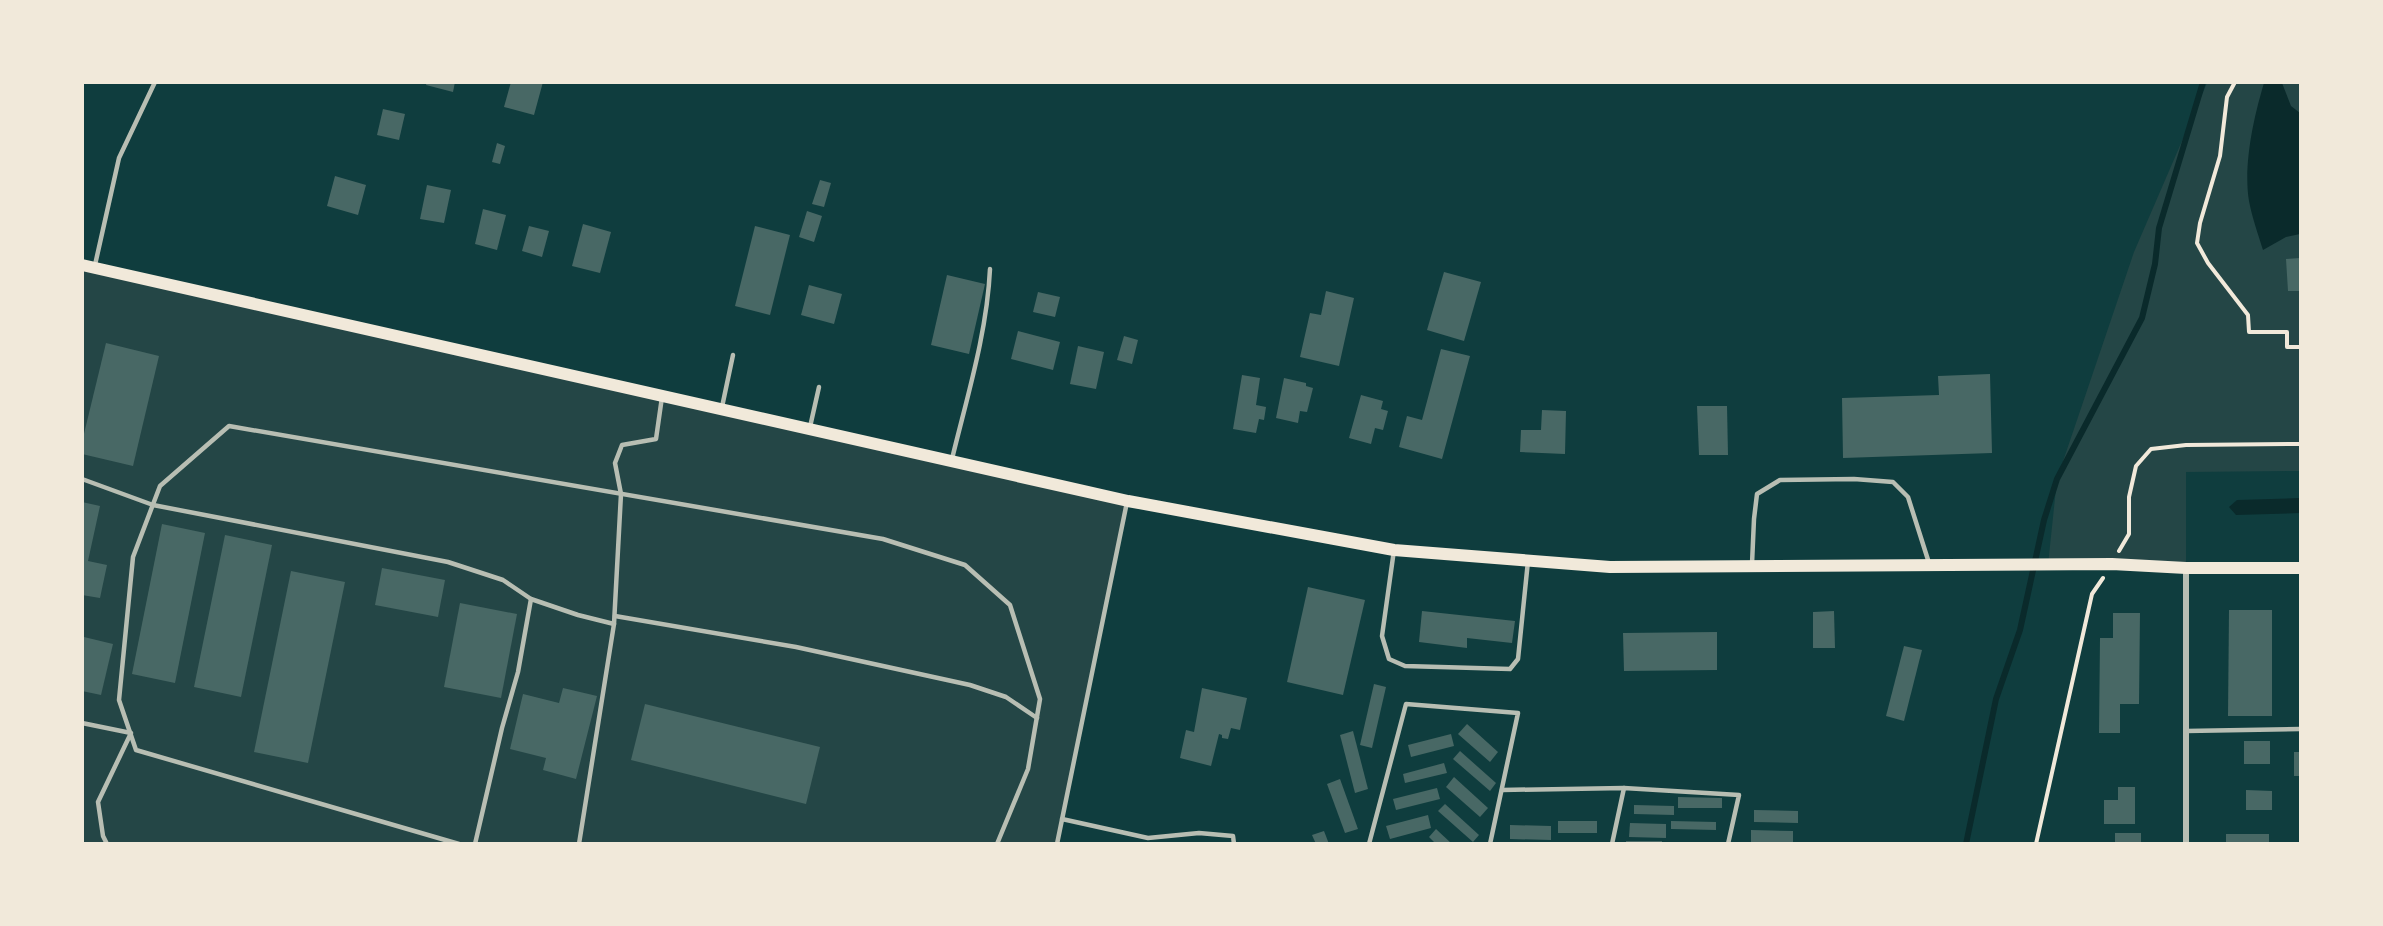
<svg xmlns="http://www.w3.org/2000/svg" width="2383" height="926" font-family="Helvetica,sans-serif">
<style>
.green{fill:#244646}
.water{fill:#0a2a2b}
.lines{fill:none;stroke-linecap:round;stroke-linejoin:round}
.stream{stroke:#0a2a2b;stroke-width:6}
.building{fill:#486865}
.path{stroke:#f1e9da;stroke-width:4}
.service{stroke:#b8beb3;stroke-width:4.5}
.minor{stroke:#b8beb3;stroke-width:6}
.secondary{stroke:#f1e9da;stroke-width:12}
</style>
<rect width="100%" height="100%" fill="#0f3d3e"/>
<!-- green -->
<g class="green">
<path d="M2207 83H2300V471L2186 472V568L2048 565 2057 479 2134 252Z"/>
<path d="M83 265 1128 501 1057 843 83 844Z"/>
</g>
<!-- water -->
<g class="water">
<path d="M2264 83H2282L2291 106 2300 113V234L2286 237 2263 250C2258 234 2252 217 2249 201 2243 165 2254 116 2264 83Z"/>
<path d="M2300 498V513L2236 515 2229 507 2237 500Z"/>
</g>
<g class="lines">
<!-- stream -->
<path class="stream" d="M1966 844 1996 699 2020 630 2044 520 2057 479 2142 318 2155 264 2159 228 2203 82"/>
</g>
<!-- building -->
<g class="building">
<path d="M427 82H455L453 92 426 85Z"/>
<path d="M511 82H543L534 115 504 107Z"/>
<path d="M383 109 405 114 399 140 377 135Z"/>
<path d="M497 143 505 146 500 164 492 162Z"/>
<path d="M335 176 366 185 358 215 327 206Z"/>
<path d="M820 180 831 183 824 207 812 204Z"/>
<path d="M427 185 451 190 444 223 420 219Z"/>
<path d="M483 209 506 215 497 250 475 244Z"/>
<path d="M807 211 822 216 814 242 799 237Z"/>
<path d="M583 224 611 232 600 273 572 266Z"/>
<path d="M529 226 549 231 542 257 522 251Z"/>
<path d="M755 226 790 235 770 315 735 306Z"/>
<path d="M2300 258V291H2288L2286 259Z"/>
<path d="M1444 272 1481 282 1464 341 1427 330Z"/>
<path d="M947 275 985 284 969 354 931 345Z"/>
<path d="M809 285 842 294 834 324 801 315Z"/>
<path d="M1326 291 1354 298 1339 366 1300 357 1310 313 1321 315Z"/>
<path d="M1038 292 1060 297 1055 317 1033 312Z"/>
<path d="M1018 331 1060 342 1053 370 1011 359Z"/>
<path d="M1124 336 1138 340 1132 364 1117 360Z"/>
<path d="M106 343 159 356 133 466 82 454V442Z"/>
<path d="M1078 346 1104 352 1096 389 1070 384Z"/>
<path d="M1441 349 1470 356 1442 459 1399 447 1407 416 1422 420Z"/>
<path d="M1990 374 1992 453 1843 458 1842 398 1939 395 1938 376Z"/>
<path d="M1242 375 1260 378 1256 405 1266 407 1264 420 1259 419 1256 433 1233 429Z"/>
<path d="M1284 378 1306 383V386L1313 388 1307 412 1300 411 1298 423 1276 418Z"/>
<path d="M1361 395 1383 401 1381 409 1388 411 1383 430 1375 428 1371 444 1349 438Z"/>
<path d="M1697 406H1727L1728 455H1699Z"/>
<path d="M1542 410 1566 411 1565 454 1520 452 1521 430H1541Z"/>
<path d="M82 502 100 506 88 561 107 565 100 598 82 595Z"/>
<path d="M162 524 205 533 175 683 132 674Z"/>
<path d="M225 535 272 545 241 697 194 687Z"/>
<path d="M382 568 445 580 438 617 375 605Z"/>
<path d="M291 571 345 582 308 763 254 752Z"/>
<path d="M1308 587 1365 600 1343 695 1287 682Z"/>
<path d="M460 603 517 614 501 698 444 687Z"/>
<path d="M2229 610H2272V716H2228Z"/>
<path d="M1422 611 1515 621 1512 643 1467 638V648L1419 642Z"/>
<path d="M1834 611 1835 648H1813V612Z"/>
<path d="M2113 613H2140L2139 704H2120V733H2099L2100 638H2113Z"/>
<path d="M1717 632V670L1624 671 1623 633Z"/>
<path d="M84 637 113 644 101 695 82 691Z"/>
<path d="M1904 646 1922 650 1904 721 1886 716Z"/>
<path d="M1374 684 1386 687 1372 748 1360 745Z"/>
<path d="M563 688 597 696 576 779 543 770 546 758 510 749 523 694 559 703Z"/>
<path d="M1202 688 1247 698 1240 730 1231 728 1228 739 1222 738V735L1219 734 1211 766 1180 758 1186 730 1194 732Z"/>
<path d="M645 704 820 747 806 804 631 760Z"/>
<path d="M1467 724 1498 752 1490 762 1458 734Z"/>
<path d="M1353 731 1368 789 1355 793 1340 735Z"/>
<path d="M1451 734 1454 746 1411 757 1408 745Z"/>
<rect x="2244" y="741" width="26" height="23"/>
<path d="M1460 751 1496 783 1490 791 1453 759Z"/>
<rect x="2294" y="752" width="6" height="24"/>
<path d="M1444 763 1447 773 1405 783 1403 774Z"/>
<path d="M1454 777 1488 808 1480 817 1446 787Z"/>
<path d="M1340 779 1358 829 1345 833 1327 784Z"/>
<path d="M2118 787H2135V824H2104V800H2118Z"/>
<path d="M1437 788 1440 799 1396 810 1393 799Z"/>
<path d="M2246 790 2272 791V810H2246Z"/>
<path d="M1678 797 1722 798V808H1678Z"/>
<path d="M1445 804 1479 835 1473 842 1438 811Z"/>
<path d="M1634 805 1674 806V815L1634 814Z"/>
<path d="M1754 810 1798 811V823L1754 822Z"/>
<path d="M1428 815 1431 828 1390 839 1386 826Z"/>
<rect x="1558" y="821" width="39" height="12"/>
<path d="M1671 821 1716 822V830L1671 829Z"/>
<path d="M1630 823 1666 824V838L1629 837Z"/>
<path d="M1510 825 1551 826V840L1510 839Z"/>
<path d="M1436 829 1452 844H1436L1429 837Z"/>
<path d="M1751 830 1793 831V843L1751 842Z"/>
<path d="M1324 831 1329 844H1316L1312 835Z"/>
<rect x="2115" y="833" width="26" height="11"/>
<rect x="2226" y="834" width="43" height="10"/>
<rect x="1626" y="841" width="36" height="3"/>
</g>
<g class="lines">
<!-- path -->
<g class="path">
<path d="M2235 82 2227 97 2220 156 2200 223 2197 243 2208 263 2248 315 2249 332H2287V347H2300"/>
<path d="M2119 551 2129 534V497L2136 466 2151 449 2186 445 2300 444"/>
<path d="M2036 844 2092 594 2103 578"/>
</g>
<!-- service -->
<g class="service">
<path d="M95 265 119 158 155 82"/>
<path d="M722 407 733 355"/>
<path d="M810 427 819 387"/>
<path d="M952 459C967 397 987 333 990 269"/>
<path d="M82 479 153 505 448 562 503 580 531 599 578 615 614 624"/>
<path d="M1394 550 1382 636 1389 659 1405 666 1510 669 1518 659 1528 561"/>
<path d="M1752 564 1754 519 1757 494 1780 480 1854 479 1893 482 1908 497 1929 563"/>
<path d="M615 616 796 647 970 685 1006 697 1037 718"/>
<path d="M82 723 131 733 98 802 103 836 107 844"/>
<path d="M2186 731 2300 729"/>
<path d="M1502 790 1624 788 1739 795 1728 844"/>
<path d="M1062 819 1148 838 1199 833 1233 836 1234 844"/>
<path d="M459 844 136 750 119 700 133 557 160 486 229 426 883 539 965 565 1010 605 1040 699 1028 769 997 844"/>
<path d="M475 844 502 728 518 672 531 599"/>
<path d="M579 844 614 624 621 494 615 463 622 445 656 439 662 397"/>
<path d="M1057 844 1127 502"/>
<path d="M1369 844 1406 704 1518 713 1490 844"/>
<path d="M1612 844 1624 788"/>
</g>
<!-- minor -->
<path class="minor" d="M2186 568V844"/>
<!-- secondary -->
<path class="secondary" d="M82 265 1128 501 1394 550 1610 567 2112 564 2186 568H2300"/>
</g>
<!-- border -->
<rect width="2383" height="926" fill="none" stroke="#f1e9da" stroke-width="168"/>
</svg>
